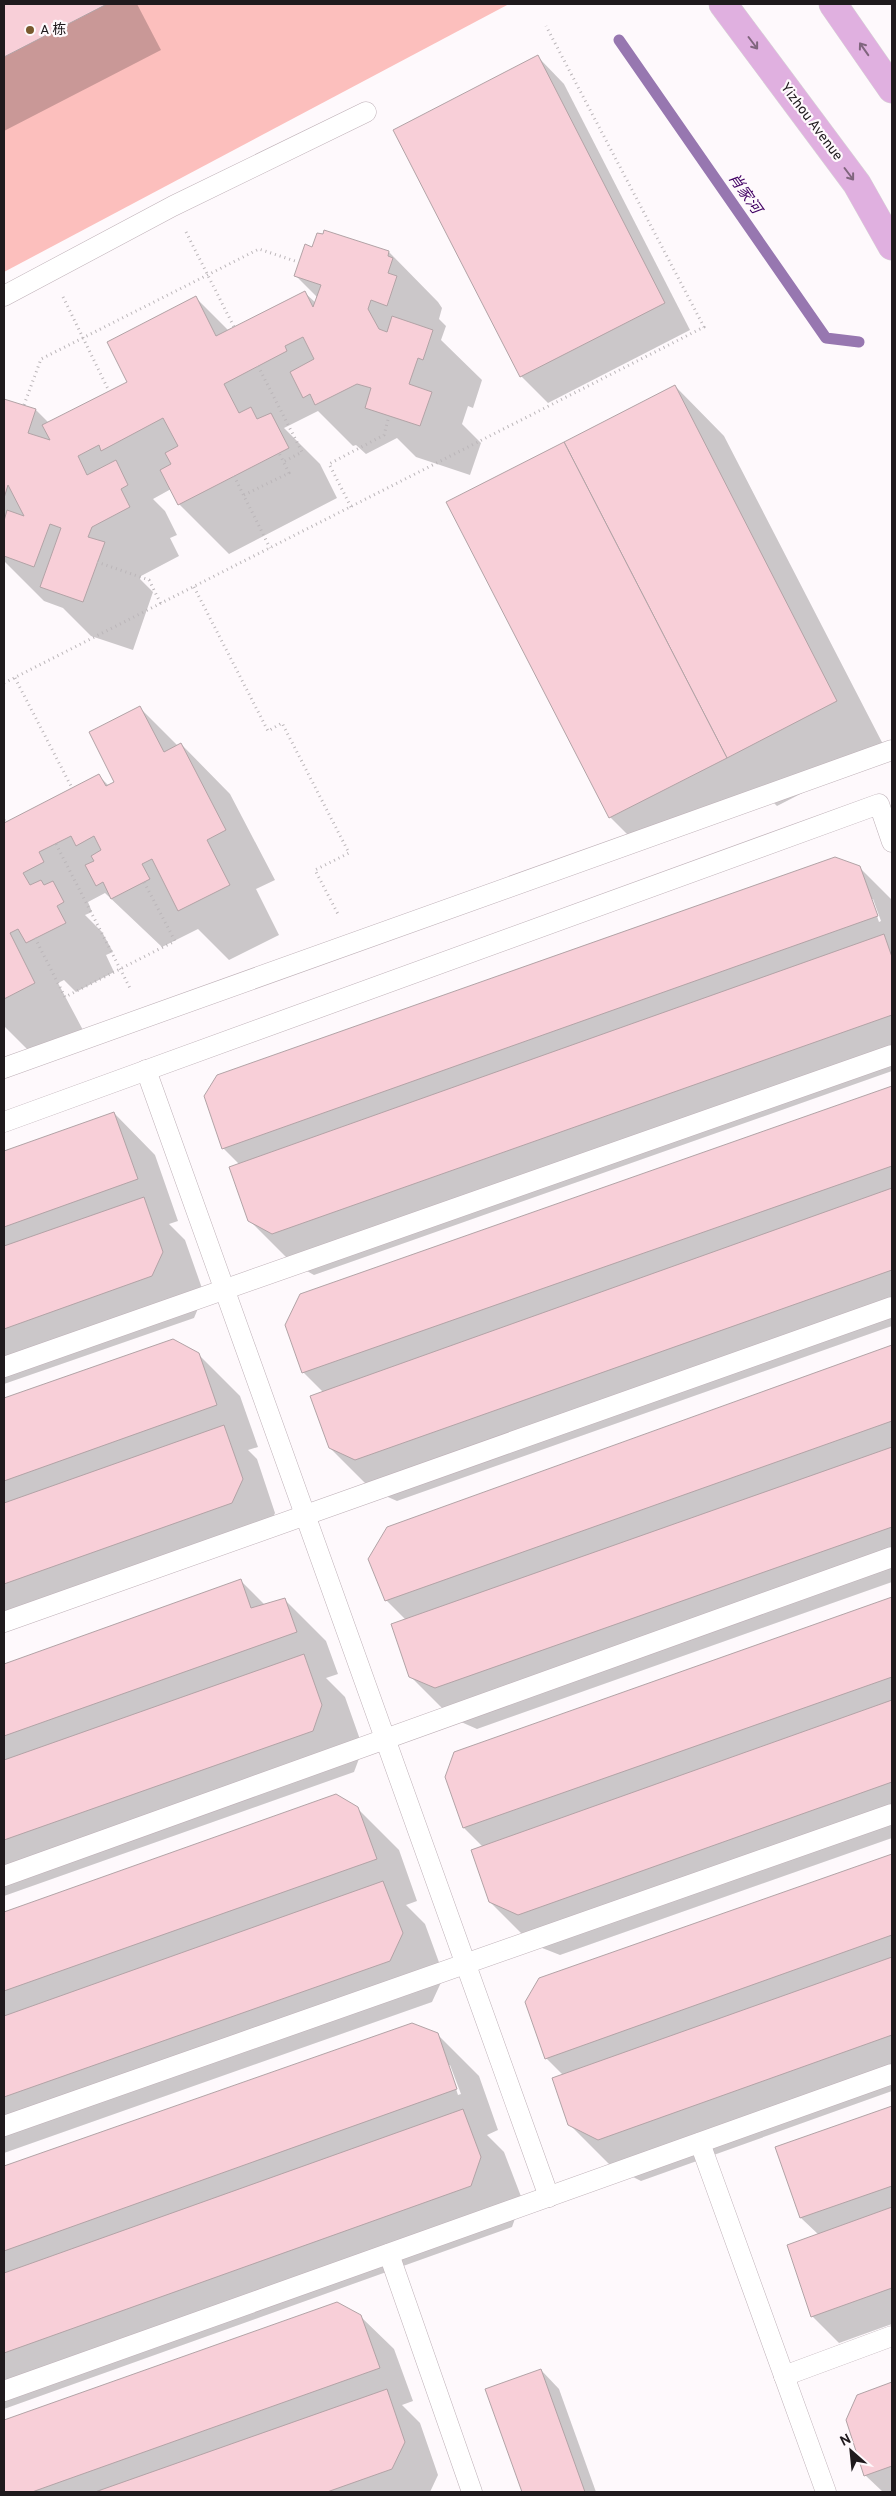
<svg xmlns="http://www.w3.org/2000/svg" width="896" height="2496" font-family="Overpass,'Noto Sans SC',sans-serif">
<style>
.green{fill:#fcbfbd}
.shadow{fill:#0003;fill-rule:evenodd}
.lines{fill:none;stroke-linecap:round;stroke-linejoin:round}
.stream{stroke:#9777b0;stroke-width:11}
.building{fill:#f8cfd8;stroke:#b2a3a6}
.lane-casing{stroke:#beb0b7;stroke-width:21}
.primary-casing{stroke:#d7d6d6;stroke-width:29}
.path{stroke:#bbb6b9;stroke-width:3;stroke-dasharray:1 4;stroke-linecap:butt}
.lane{stroke:#fff;stroke-width:20}
.primary{stroke:#e0b0e0;stroke-width:28}
.oneway{stroke:#80657e}
.poi-dot{fill:#78592e;stroke:#fef9fc;stroke-width:2}
.labels{text-anchor:middle;dominant-baseline:central;stroke-width:4.5;stroke-linejoin:round;paint-order:stroke}
.poi-label{font-size:14px;fill:#1f1a1d;stroke:#fef9fc;text-anchor:start}
.street-label{font-size:14px;fill:#1f1a1d;stroke:#fef9fc}
.water-label{font-size:15px;font-style:italic;fill:#410063;stroke:#fef9fc}
</style>
<rect width="100%" height="100%" fill="#fef9fc"/>
<!-- green -->
<path class="green" d="M4 4H509L4 272Z"/>
<!-- shadow -->
<g class="shadow">
<path d="M4 4H137L161 50 4 131Z"/>
<path d="M538 57 564 84 690 330 548 403 521 376Z"/>
<path d="M313 249 389 252 438 302 442 308 439 319 446 326 441 340 482 380 473 408 468 406 462 424 481 443 470 475 416 457 397 438 366 454 356 445 353 446 318 411 284 428 320 464 337 498 229 554 179 504 171 489 153 499 165 511 177 535 170 538 179 556 141 576 140 579 153 592 133 650 91 636 63 608 44 601 4 561V400L36 410 49 423 129 382 196 298 229 331 305 293 316 303 318 298 295 275Z"/>
<path d="M675 386 724 436 886 750 777 806 761 790 643 850 610 817 448 502Z"/>
<path d="M140 708 178 746 181 744 230 794 275 880 256 889 279 935 229 960 198 929 162 947 105 893 88 902 92 912 85 915 102 932 113 952 106 955 114 972 76 992 64 980 58 983 84 1032 36 1058 4 1026V824L99 776 109 786 116 782Z"/>
<path d="M860 868 892 900V1071L314 1275 291 1262 249 1220 239 1164 223 1148ZM871 899H873L881 921 879 922Z"/>
<path d="M892 1087V1326L397 1501 372 1490 330 1448 323 1392 303 1372 301 1295Z"/>
<path d="M114 1113 155 1155 178 1221 169 1224 185 1240 204 1294 194 1318 4 1384V1152Z"/>
<path d="M172 1340 198 1354 240 1396 258 1447 248 1450 257 1459 275 1513 265 1536 4 1628V1400Z"/>
<path d="M892 1347V1582L477 1729 452 1718 410 1676 406 1620 386 1600 388 1528Z"/>
<path d="M240 1580 265 1605 284 1599 326 1641 338 1674 326 1678 345 1697 363 1748 354 1772 4 1896V1665Z"/>
<path d="M892 1599V1838L560 1955 532 1944 490 1902 483 1847 464 1828 455 1753Z"/>
<path d="M336 1796 357 1808 399 1850 417 1901 406 1905 425 1924 444 1976 432 2002 4 2153V1913Z"/>
<path d="M892 1855V2091L641 2181 611 2166 569 2124 563 2075 546 2058 540 1979Z"/>
<path d="M412 2024 437 2034 479 2076 498 2130 487 2135 504 2152 522 2199 512 2227 4 2409V2167ZM448 2065H450L461 2094 458 2095Z"/>
<path d="M892 2107V2324L839 2343 812 2316 819 2235 801 2218 777 2148Z"/>
<path d="M337 2303 360 2316 394 2349 413 2401 402 2405 420 2423 438 2475 430 2492H4V2421Z"/>
<path d="M541 2370 559 2389 596 2492H523L487 2389Z"/>
<path d="M892 2383V2492H883L865 2475 858 2396Z"/>
</g>
<g class="lines">
<!-- stream -->
<path class="stream" d="M619 40 826 338 859 342"/>
</g>
<!-- building -->
<g class="building">
<path d="M4 4H107L4 57Z"/>
<path d="M538 55 665 303 520 377 393 130Z"/>
<path d="M324 230 389 251 388 256 393 258 388 273 397 276 387 306 371 300 368 309 379 329 387 332 392 316 433 330 423 360 418 358 409 384 432 392 420 426 365 408 371 388 357 384 315 405 310 394 303 398 290 372 314 359 303 337 285 346 287 351 224 384 239 413 251 407 257 419 271 413 289 448 178 505 160 470 171 464 165 453 178 446 163 418 101 451 99 445 78 456 87 475 116 460 128 485 121 489 130 507 92 527 88 537 105 542 83 602 40 587 61 528 50 524 34 567 4 556V521L7 510 24 516 8 485 4 498V399L36 409 28 433 50 440 42 425 127 382 107 342 196 296 216 336 305 291 313 307 321 285 294 276 305 244 312 247 317 233 323 234Z"/>
<path d="M675 385 837 701 727 758 564 442Z"/>
<path d="M564 442 727 758 609 818 446 502Z"/>
<path d="M140 706 164 752 181 743 226 830 207 840 230 885 178 911 152 859 142 864 150 879 111 899 103 882 96 886 85 865 94 861 91 856 101 850 94 836 76 846 71 836 39 852 44 862 23 873 30 885 41 880 44 885 53 881 64 902 57 906 66 923 26 943 18 929 10 933 35 983 4 999V823L99 774 106 786 114 782 89 732Z"/>
<path d="M835 857 860 866 878 916 222 1149 204 1096 217 1075Z"/>
<path d="M884 934 892 957V1015L272 1234 248 1221 229 1167Z"/>
<path d="M892 1086V1166L302 1373 285 1325 300 1294Z"/>
<path d="M114 1112 138 1179 4 1227V1151Z"/>
<path d="M892 1188V1270L355 1460 329 1448 310 1396Z"/>
<path d="M144 1197 163 1252 152 1276 4 1329V1246Z"/>
<path d="M173 1339 199 1353 217 1405 4 1481V1398Z"/>
<path d="M892 1345V1421L385 1601 368 1559 387 1527Z"/>
<path d="M224 1425 243 1479 232 1503 4 1584V1503Z"/>
<path d="M892 1447V1527L435 1688 409 1677 391 1624Z"/>
<path d="M241 1579 251 1608 285 1598 297 1632 4 1736V1664Z"/>
<path d="M892 1597V1677L463 1828 445 1777 454 1752Z"/>
<path d="M304 1654 322 1705 313 1731 4 1840V1760Z"/>
<path d="M892 1700V1782L518 1915 489 1902 471 1850Z"/>
<path d="M336 1794 358 1807 377 1859 4 1991V1912Z"/>
<path d="M892 1854V1935L545 2059 525 2002 539 1978Z"/>
<path d="M383 1881 403 1933 390 1961 4 2097V2016Z"/>
<path d="M892 1957V2035L598 2140 568 2125 552 2078Z"/>
<path d="M412 2023 438 2033 457 2089 4 2251V2166Z"/>
<path d="M892 2106V2186L800 2218 775 2147Z"/>
<path d="M463 2109 481 2157 471 2186 4 2353V2273Z"/>
<path d="M892 2207V2288L811 2317 787 2245Z"/>
<path d="M337 2302 361 2315 380 2368 32 2492H4V2420Z"/>
<path d="M541 2369 585 2492H522L485 2389Z"/>
<path d="M892 2382V2466L864 2476 846 2420 857 2395Z"/>
<path d="M387 2389 405 2442 392 2469 327 2492H95Z"/>
</g>
<g class="lines">
<defs>
<g id="lane">
<path d="M4 296 173 206 366 112"/>
<path d="M4 1068 892 750"/>
<path d="M146 1070 549 2197"/>
<path d="M4 1122 879 804 892 842"/>
<path d="M4 1367 892 1055"/>
<path d="M4 1622 892 1307"/>
<path d="M4 1876 892 1557"/>
<path d="M4 2126 892 1814"/>
<path d="M700 2143 826 2492"/>
<path d="M389 2254 472 2492"/>
<path d="M784 2376 892 2336"/>
<path d="M4 2391 892 2074"/>
</g>
<g id="primary">
<path d="M723 4 857 184 892 246"/>
<path d="M833 4 892 89"/>
</g>
</defs>
<!-- lane casing -->
<use href="#lane" class="lane-casing"/>
<!-- primary casing -->
<use href="#primary" class="primary-casing"/>
<!-- path -->
<g class="path">
<path d="M186 232 234 327"/>
<path d="M63 297 109 391"/>
<path d="M258 366 302 452 283 462"/>
<path d="M24 405 41 359 259 249 298 262"/>
<path d="M234 476 270 548"/>
<path d="M244 495 289 473 279 453"/>
<path d="M351 507 329 464 384 435 389 416"/>
<path d="M97 562 149 580 161 604"/>
<path d="M194 587 268 731 282 723 349 853 315 870 339 916"/>
<path d="M15 678 72 788"/>
<path d="M4 683 704 327 546 26"/>
<path d="M4 820 5 822"/>
<path d="M56 844 131 990"/>
<path d="M35 938 65 997 175 941 144 882"/>
</g>
<!-- lane -->
<use href="#lane" class="lane"/>
<!-- primary -->
<use href="#primary" class="primary"/>
</g>
<!-- one-way arrows -->
<defs><path id="oneway-shaft" d="M-6 0H5M1.5-3L5.5 0L1.5 3" fill="none" stroke-width="1.6" stroke-linecap="round" stroke-linejoin="round" transform="scale(1.25)"/></defs>
<g class="oneway">
<use href="#oneway-shaft" transform="translate(753 43) rotate(53)"/>
<use href="#oneway-shaft" transform="translate(864 49) rotate(-125)"/>
<use href="#oneway-shaft" transform="translate(849 174) rotate(53)"/>
</g>
<!-- markers -->
<circle class="poi-dot" cx="30" cy="30" r="5"/>
<g class="labels">
<!-- poi labels -->
<g class="poi-label">
<text x="40" y="30">A 栋</text>
</g>
<!-- street labels -->
<g class="street-label">
<text transform="translate(811 122) rotate(53)">Yizhou Avenue</text>
</g>
<!-- water labels -->
<g class="water-label">
<text transform="translate(744 194) rotate(55)">肖家河</text>
</g>
</g>
<!-- border -->
<rect width="896" height="2496" fill="none" stroke="#1f1a1d" stroke-width="10"/>
<!-- north arrow -->
<g transform="translate(851 2451) rotate(333)" stroke="#fef9fc" stroke-width="4" paint-order="stroke">
<path d="M0-4L9 19L0 12L-9 19Z" fill="#1f1a1d"/>
<text y="-8" font-size="14" font-weight="bold" text-anchor="middle" fill="#1f1a1d">N</text>
</g>
</svg>
